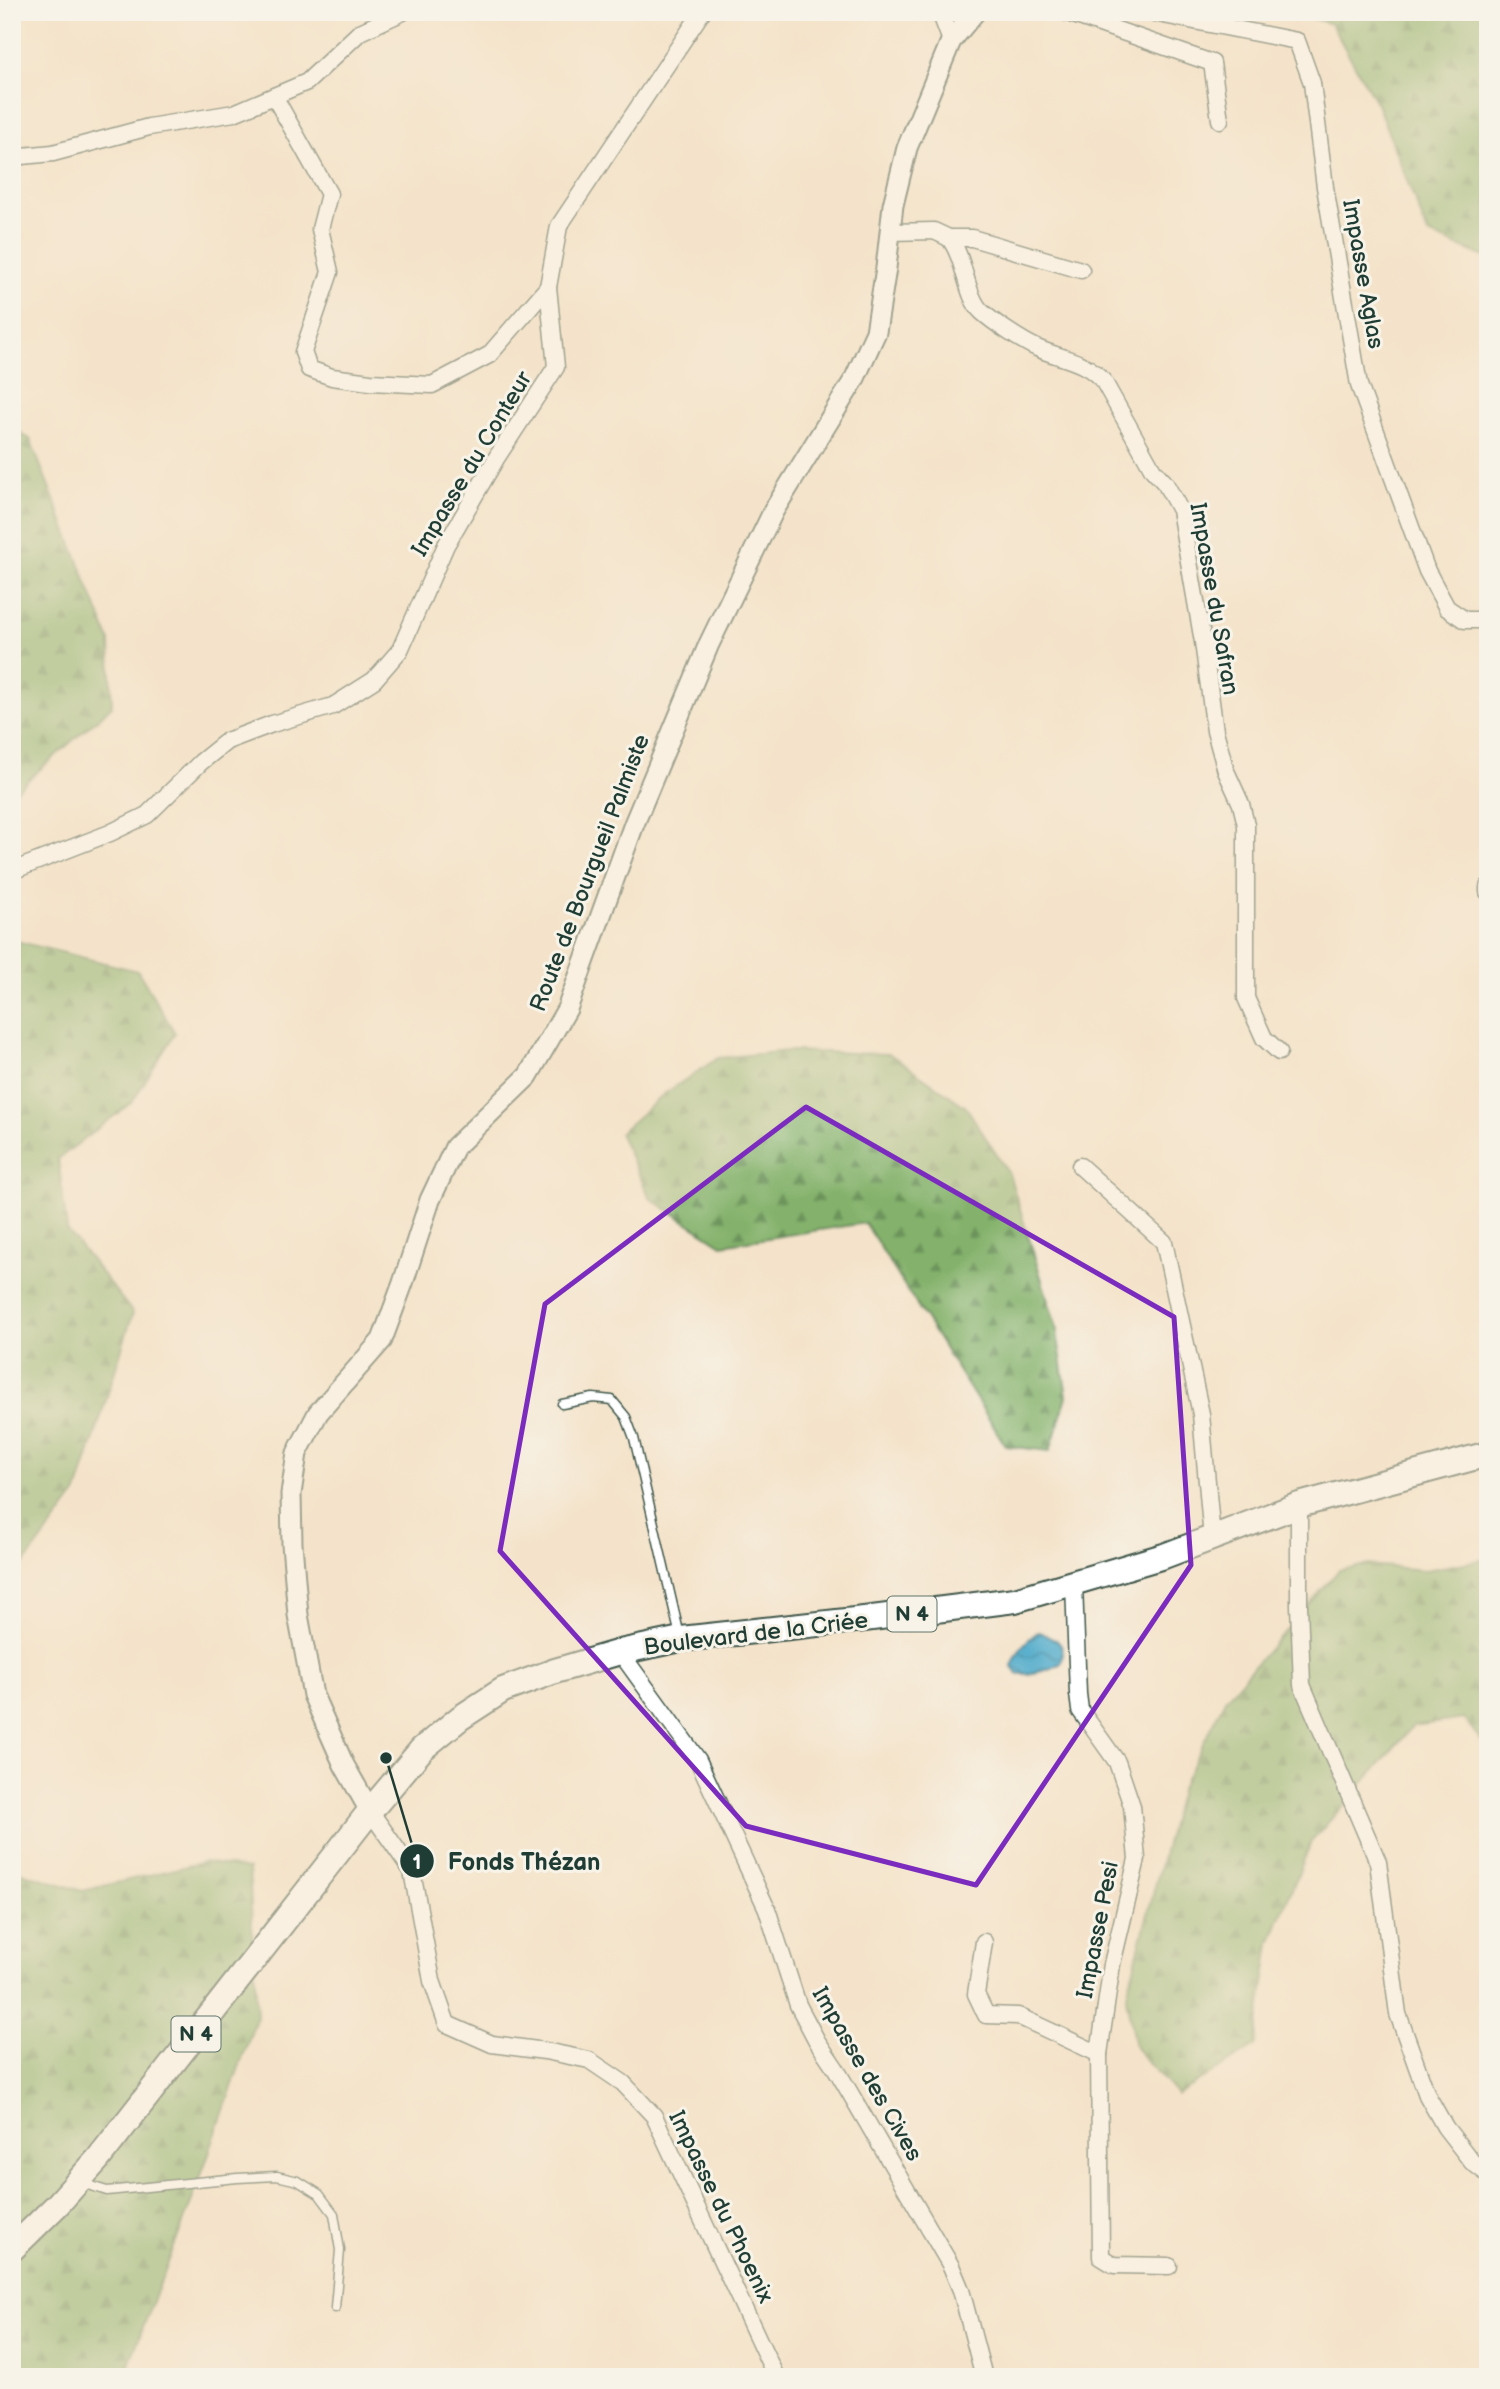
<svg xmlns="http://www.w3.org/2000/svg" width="1500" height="2389" font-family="'Balsamiq Sans',sans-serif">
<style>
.forest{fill:url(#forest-firs);stroke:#527850;stroke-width:2}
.water{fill:url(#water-waves);stroke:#35737f;stroke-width:2}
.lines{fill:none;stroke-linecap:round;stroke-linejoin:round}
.service-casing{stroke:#3f564a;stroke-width:11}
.minor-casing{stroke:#3f564a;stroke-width:19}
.tertiary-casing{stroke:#3f564a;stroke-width:23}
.primary-casing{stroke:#3f564a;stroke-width:28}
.service{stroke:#fff;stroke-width:8}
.minor{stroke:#fff;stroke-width:16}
.tertiary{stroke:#fff;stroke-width:19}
.primary{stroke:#fff;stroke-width:24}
.marked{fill:none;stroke:#7b2cbf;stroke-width:5;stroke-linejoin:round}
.labels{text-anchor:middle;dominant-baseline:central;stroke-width:6;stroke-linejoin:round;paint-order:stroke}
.shield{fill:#f7f3e8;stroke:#60746a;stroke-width:2}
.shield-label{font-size:21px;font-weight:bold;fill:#1f3d34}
.street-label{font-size:23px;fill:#1f3d34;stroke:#f7f3e8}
.leader{fill:none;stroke:#1f3d34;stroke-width:2.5}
.callout-dot{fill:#1f3d34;stroke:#f7f3e8;stroke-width:2.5}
.mark-label{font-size:21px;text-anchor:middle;font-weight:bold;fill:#fff}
.callout-label{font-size:24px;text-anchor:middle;font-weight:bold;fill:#1f3d34;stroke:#f7f3e8;stroke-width:6;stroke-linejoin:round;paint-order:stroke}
</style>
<defs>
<pattern id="forest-firs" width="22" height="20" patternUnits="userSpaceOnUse" patternTransform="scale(1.75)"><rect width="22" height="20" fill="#84b26c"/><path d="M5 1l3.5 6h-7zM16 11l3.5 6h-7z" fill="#6b925a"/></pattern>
<pattern id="water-waves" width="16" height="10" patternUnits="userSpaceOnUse" patternTransform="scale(1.75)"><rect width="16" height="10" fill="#4ba9ca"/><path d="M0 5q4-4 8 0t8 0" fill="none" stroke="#3e8ba5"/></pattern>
</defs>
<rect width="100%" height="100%" fill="#f7f3e8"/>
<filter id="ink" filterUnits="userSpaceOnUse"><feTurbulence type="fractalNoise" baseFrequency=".0143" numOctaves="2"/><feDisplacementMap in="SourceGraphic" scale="14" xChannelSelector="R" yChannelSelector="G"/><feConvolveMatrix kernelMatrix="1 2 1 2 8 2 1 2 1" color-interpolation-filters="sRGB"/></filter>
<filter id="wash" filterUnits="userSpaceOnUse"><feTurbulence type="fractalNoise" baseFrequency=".00686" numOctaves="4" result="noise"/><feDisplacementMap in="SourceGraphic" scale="28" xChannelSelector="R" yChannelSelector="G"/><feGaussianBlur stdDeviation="1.57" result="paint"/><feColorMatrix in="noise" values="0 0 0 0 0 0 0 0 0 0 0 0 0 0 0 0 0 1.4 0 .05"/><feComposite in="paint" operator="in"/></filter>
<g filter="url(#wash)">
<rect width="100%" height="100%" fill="#f4e3ca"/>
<!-- forest -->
<g class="forest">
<path d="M1294 12H1488V258L1428 234 1377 104 1331 24Z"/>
<path d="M12 429 30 439 110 641 112 706 12 794Z"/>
<path d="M16 941 138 971 175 1033 132 1102 58 1159 67 1230 133 1313 77 1493 12 1580V942Z"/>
<path d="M788 1051 890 1054 966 1107 1009 1174 1056 1326 1067 1396 1050 1451 1006 1446 865 1223 722 1245 650 1198 619 1133 664 1094 718 1058Z"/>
<path d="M1488 1559V1749L1464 1719 1413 1726 1311 1842 1270 1943 1255 2046 1177 2095 1135 2048 1126 1998 1180 1790 1225 1699 1339 1570 1369 1565 1425 1570Z"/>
<path d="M204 1862 249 1869 257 2016 196 2190 124 2377H12V1869L82 1891Z"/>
</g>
<!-- water -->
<path class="water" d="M1038 1632C1055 1637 1068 1644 1061 1663 1046 1671 1035 1674 1018 1674L1012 1666C1019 1649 1024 1642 1038 1632Z"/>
</g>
<g filter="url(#ink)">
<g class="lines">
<defs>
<g id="service">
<path d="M562 1404 593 1398 612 1400 626 1417 634 1438 680 1636"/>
<path d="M81 2183 107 2191 237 2178 277 2176 298 2181 319 2194 334 2214 340 2250 335 2308"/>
</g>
<g id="minor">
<path d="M940 12 951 41"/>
<path d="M1065 12 1212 63 1220 120"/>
<path d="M1148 12 1297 41 1312 83 1325 187 1359 385 1427 571 1447 608 1465 620H1488"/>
<path d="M274 96 329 194 320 229 330 272 303 352 309 369 332 377 370 382 432 385 489 355 548 287"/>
<path d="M12 157 53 153 149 127 234 113 307 82 360 32 403 12"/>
<path d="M890 232 934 231 949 238H972L1081 270"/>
<path d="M949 238C966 259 965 296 982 312 993 322 1023 342 1037 348 1061 359 1086 360 1104 382L1153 470 1165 483 1180 510 1203 642 1215 731 1226 771 1241 804 1246 825V998L1264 1038 1279 1052"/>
<path d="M12 871 110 833 147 815 201 762 227 741 272 724 333 706 374 680 400 650 446 545 497 457 556 367 548 287 559 226 702 12"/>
<path d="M1488 887V892"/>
<path d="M1080 1166 1164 1242 1201 1414 1212 1539"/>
<path d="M1299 1505V1605L1302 1685 1378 1862 1398 2014 1427 2095 1445 2127 1472 2162 1488 2174"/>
<path d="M1074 1584 1078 1694 1080 1710 1117 1762 1132 1806 1137 1859 1112 1964 1099 2054 1101 2257 1114 2265 1169 2266"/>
<path d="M620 1652 698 1760 767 1909 798 2005 817 2041 836 2069 951 2266 961 2290 984 2377"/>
<path d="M370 1811 412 1871 432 1981 447 2024 492 2044 545 2051 589 2060 623 2083 654 2116 776 2377"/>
<path d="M984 1942 976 1994 986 2015 1018 2016 1099 2054"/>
</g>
<path id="tertiary" d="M370 1811 344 1765 313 1695 298 1615 292 1544 291 1494 297 1453 318 1413 382 1340 403 1283 430 1200 455 1147 528 1076 567 1009 634 824 709 644 774 510 854 380 876 332 886 268 893 205 907 148 951 41 975 12"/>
<path id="primary" d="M12 2249 57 2205 98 2159 370 1811 422 1749 460 1718 503 1690 555 1671 620 1652 681 1639 864 1619 1015 1600 1164 1556 1299 1505 1488 1454"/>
</defs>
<!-- service casing -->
<use href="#service" class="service-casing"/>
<!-- minor casing -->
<use href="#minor" class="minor-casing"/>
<!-- tertiary casing -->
<use href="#tertiary" class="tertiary-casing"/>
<!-- primary casing -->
<use href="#primary" class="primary-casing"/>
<!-- service -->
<use href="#service" class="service"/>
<!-- minor -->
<use href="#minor" class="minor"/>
<!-- tertiary -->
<use href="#tertiary" class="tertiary"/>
<!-- primary -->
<use href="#primary" class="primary"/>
</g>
</g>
<!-- marked area -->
<path d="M0 0H1500V2389H0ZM806 1107 1174 1317 1191 1565 976 1885 746 1826 500 1551 545 1304Z" fill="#f4e3ca" fill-opacity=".55" fill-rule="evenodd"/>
<path class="marked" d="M806 1107 1174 1317 1191 1565 976 1885 746 1826 500 1551 545 1304Z"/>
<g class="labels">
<!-- shield labels -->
<g class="shield">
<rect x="887.5" y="1596.5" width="49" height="35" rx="5"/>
<rect x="171.5" y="2016.5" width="49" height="35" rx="5"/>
</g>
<g class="shield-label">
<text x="912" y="1614">N 4</text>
<text x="196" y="2034">N 4</text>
</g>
<!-- street labels -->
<g class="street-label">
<text transform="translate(1363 274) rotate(80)">Impasse Aglas</text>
<text transform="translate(472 464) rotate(-59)">Impasse du Conteur</text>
<text transform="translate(1214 599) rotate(80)">Impasse du Safran</text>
<text transform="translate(590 873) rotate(-69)">Route de Bourgueil Palmiste</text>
<text transform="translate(756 1634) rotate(-7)">Boulevard de la Criée</text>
<text transform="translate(1098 1930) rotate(-79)">Impasse Pesi</text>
<text transform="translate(867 2074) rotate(60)">Impasse des Cives</text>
<text transform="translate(721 2207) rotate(64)">Impasse du Phoenix</text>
</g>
</g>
<!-- callouts -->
<path class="leader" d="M386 1758L417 1861"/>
<g class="callout-dot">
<circle cx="386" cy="1758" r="7"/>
<circle cx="417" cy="1861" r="18"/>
</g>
<g class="mark-label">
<text x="417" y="1869">1</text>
</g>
<g class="callout-label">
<text x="524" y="1870">Fonds Thézan</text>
</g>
<!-- margin -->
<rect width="1500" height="2389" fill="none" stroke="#f7f3e8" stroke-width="42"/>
</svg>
